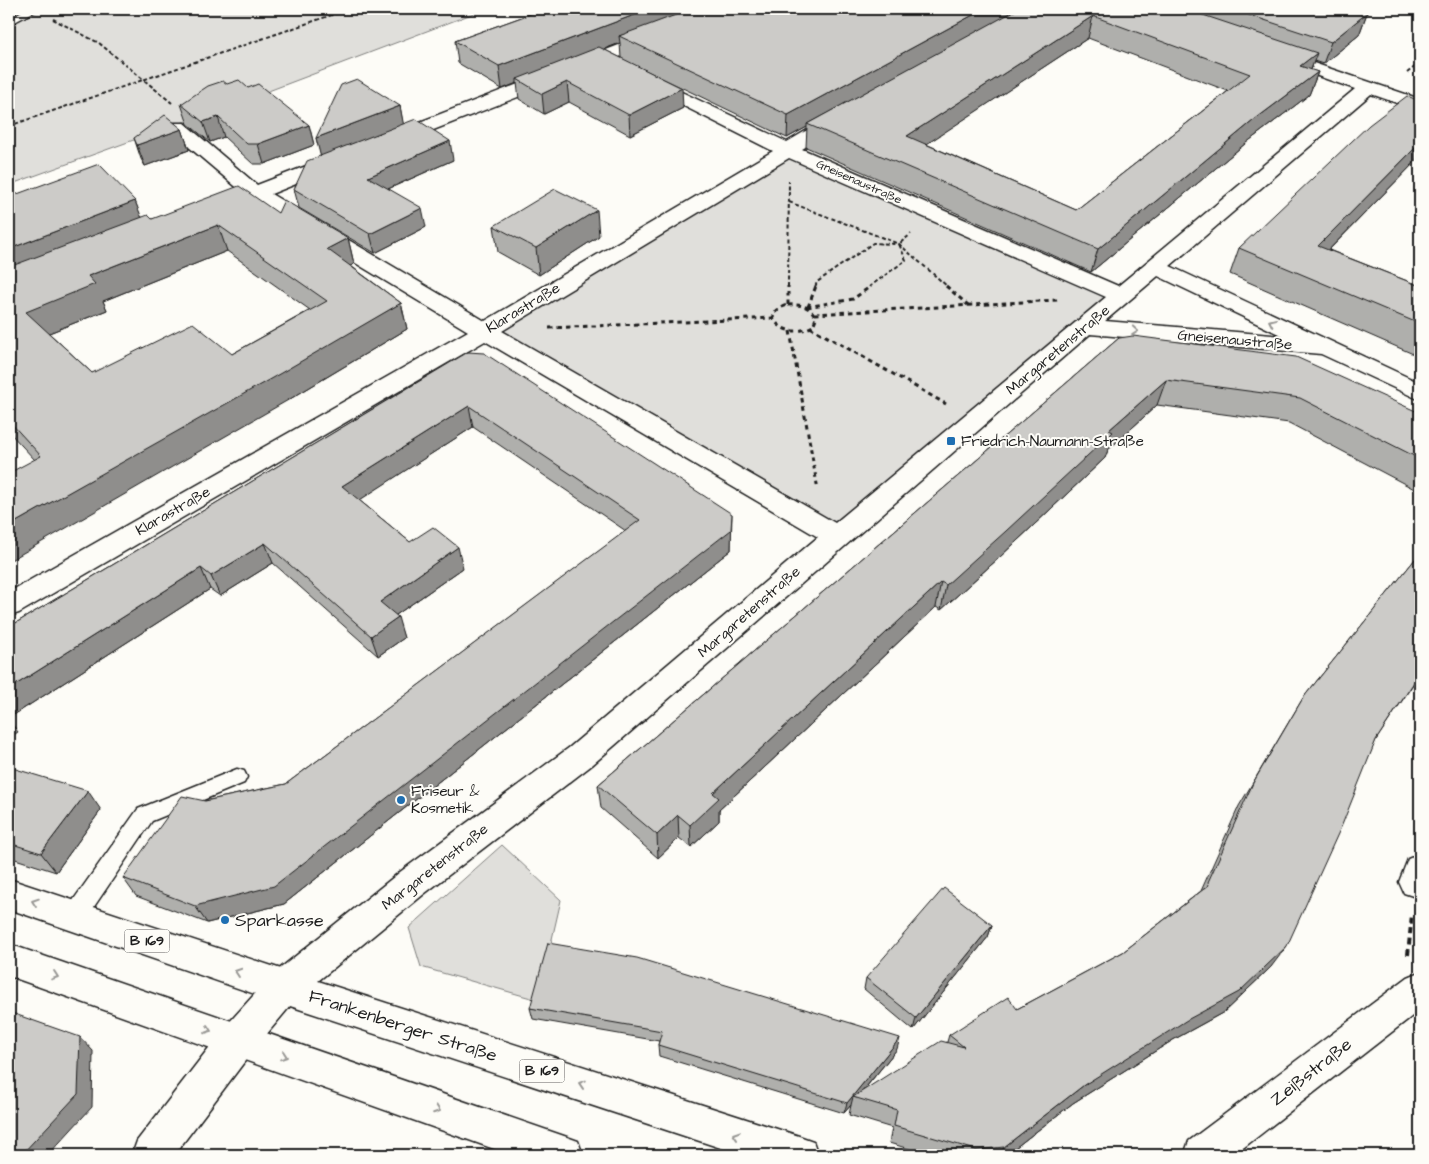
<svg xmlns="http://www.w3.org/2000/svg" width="1429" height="1164" font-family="'Architects Daughter',sans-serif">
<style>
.green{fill:#e0dfdb;stroke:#7e7e7c}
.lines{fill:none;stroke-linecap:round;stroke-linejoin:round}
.lane-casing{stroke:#1c1c1c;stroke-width:3}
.street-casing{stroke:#1c1c1c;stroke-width:3}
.primary-casing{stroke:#1c1c1c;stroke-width:3}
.path-far2{stroke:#1c1c1c;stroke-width:2;stroke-dasharray:4 2.5;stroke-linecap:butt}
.path-far1{stroke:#1c1c1c;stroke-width:3;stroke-dasharray:4.5 4;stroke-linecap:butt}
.path{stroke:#1c1c1c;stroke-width:4;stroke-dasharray:6 4.5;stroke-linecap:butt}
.lane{fill:#fdfcf7;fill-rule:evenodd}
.street{fill:#fdfcf7;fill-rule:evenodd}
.primary{fill:#fdfcf7;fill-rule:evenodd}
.wall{fill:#afafac;stroke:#1c1c1c;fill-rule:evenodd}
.shaded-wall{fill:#8f8e8c;stroke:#1c1c1c}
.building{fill:#cccbc8;stroke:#1c1c1c;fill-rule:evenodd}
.oneway{stroke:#989794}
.poi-dot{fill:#1f6fb2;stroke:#fdfcf7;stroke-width:2}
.labels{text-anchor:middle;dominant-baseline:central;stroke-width:4;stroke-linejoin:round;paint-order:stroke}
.far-street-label{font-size:12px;fill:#1c1c1c;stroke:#fdfcf7}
.shield{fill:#fdfcf7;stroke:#605f5e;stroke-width:1}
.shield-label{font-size:14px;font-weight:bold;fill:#1c1c1c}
.street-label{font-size:15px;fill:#1c1c1c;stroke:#fdfcf7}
.poi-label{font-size:15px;fill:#1c1c1c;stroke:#fdfcf7;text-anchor:start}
.near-poi-label{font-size:18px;fill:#1c1c1c;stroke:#fdfcf7;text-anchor:start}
.near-street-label{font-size:18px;fill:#1c1c1c;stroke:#fdfcf7}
</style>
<rect width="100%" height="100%" fill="#fdfcf7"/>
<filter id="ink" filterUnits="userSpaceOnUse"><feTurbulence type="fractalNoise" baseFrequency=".02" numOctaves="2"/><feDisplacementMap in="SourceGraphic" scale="10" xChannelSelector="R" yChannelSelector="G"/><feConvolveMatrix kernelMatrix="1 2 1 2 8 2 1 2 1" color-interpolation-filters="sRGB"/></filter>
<g filter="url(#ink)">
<!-- green -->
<g class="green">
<path d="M9 9H485L250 98 9 185Z"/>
<path d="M786 154 1110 297 837 524 496 330Z"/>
<path d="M502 845 561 900 538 1000 421 967 409 928Z"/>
</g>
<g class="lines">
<defs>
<g id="lane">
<path d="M26 9H39L9 25V18Z"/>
<path d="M237 769 244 771 247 777 244 783 152 821 83 923 75 926 67 923 64 916 67 909 138 809Z"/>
</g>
<g id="street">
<path d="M712 9H735L733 13 400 143H386L383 139 386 135Z"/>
<path d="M1275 50 1420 99V111L1371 94 1170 266 1420 383V400L1321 354 1090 334 592 765 424 894 296 999 251 1053 174 1155H132L137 1141 225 1027 272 975 400 872 570 747 818 537 485 341 19 613 9 616V592L468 331 253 201 244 203 237 201 234 197 241 191 170 131 167 127 170 123H184L257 185 327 158H341L344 162 341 166 271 194 485 321 773 151 644 86 641 82 644 78 650 77 787 142 831 116H845L847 120 845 124 802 149 1118 286 1355 89 1269 59 1266 55 1269 51ZM789 158 1106 297 835 523 502 331ZM1158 276 1283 336 1105 321Z"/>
<path d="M1420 854V895L1416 897 1404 893 1399 882 1408 859Z"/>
<path d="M1420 972V1010L1234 1155H1184L1189 1141 1408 977Z"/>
</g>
<g id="primary">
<path d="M9 879 284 970 799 1136 813 1141 818 1155H742L284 1004 9 909Z"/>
<path d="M9 944 564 1136 578 1141 583 1155H511L9 976Z"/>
</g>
</defs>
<!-- lane casing -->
<use href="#lane" class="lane-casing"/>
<!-- street casing -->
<use href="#street" class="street-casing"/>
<!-- primary casing -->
<use href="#primary" class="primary-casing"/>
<!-- path-far2 -->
<g class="path-far2">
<path d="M53 19 99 43 172 103"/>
<path d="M1407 73 1420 63"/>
<path d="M9 126 349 9"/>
<path d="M789 202 899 244 948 287"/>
<path d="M788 287 789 181"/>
<path d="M815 287 817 282 873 243 895 244"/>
<path d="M869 287 906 260 899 244 911 234"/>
</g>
<!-- path-far1 -->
<g class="path-far1">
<path d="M946 286 968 305"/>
<path d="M788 305V286"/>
<path d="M788 305C800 304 811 306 816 318L813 326C798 334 782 333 773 318 775 310 780 307 788 305Z"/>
<path d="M807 307 853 299 871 286"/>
<path d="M808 307 816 286"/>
<path d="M815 314 1059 300"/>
<path d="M810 327 946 404"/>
<path d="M549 328 773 318"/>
<path d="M790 331 818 490"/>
</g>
<!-- path -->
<path class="path" d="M1408 955 1412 914"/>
<!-- lane -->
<use href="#lane" class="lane"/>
<!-- street -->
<use href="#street" class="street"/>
<!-- primary -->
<use href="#primary" class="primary"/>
</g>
<!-- wall -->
<g class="wall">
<path d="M544 9H1355L1367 13 1359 35 1323 64 1314 61 1311 70 1318 72 1309 95 1246 143 1091 272 806 147 807 127 787 138 645 70 683 108 630 135 569 102 544 114 519 99 517 83 502 89 458 63 455 41ZM1088 38 1228 91 1076 210 926 144ZM620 43 621 58 603 49Z"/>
<path d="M248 88 309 125 314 145 264 164H253L224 137 210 142 188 124 181 104Z"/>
<path d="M1420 101V162L1416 161 1329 250 1420 286V357L1230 274 1239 248Z"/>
<path d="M400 106 403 124 453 160 388 189 426 227 375 253 299 208 294 189 321 156 316 138Z"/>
<path d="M182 129 189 150 145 166 141 159 134 138Z"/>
<path d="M9 197 135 201 141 217 152 219 278 213 348 238 354 264 351 266 401 303 407 329 290 399 35 460 9 432ZM227 251 310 310 232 354 92 373 49 333 107 310 103 301Z"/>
<path d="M494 226 599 236 539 275 498 252Z"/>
<path d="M1119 338 1420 413V492L1289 423 1157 405 1108 450 1105 458 1000 557 941 610 936 607 719 810V821L691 847 679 838 658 858 601 808 598 785Z"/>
<path d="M468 352 731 535V550L284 904 207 923 136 896 123 878 205 801 286 784 626 531 473 427 359 500 410 542 463 568 396 615 404 638 378 656 273 563 220 596 210 589 9 718V627Z"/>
<path d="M1420 553V674L1376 740 1271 967 1224 1012 1173 1040 1073 1103 1006 1155H930L889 1143 892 1128 849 1115 851 1105 844 1113 659 1056 658 1045 659 1041 533 1019 530 1008 897 1049 863 1091 947 1042 949 1035 1017 1009 1123 952 1201 891 1239 806 1303 698Z"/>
<path d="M9 767 101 810 56 872 9 857Z"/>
<path d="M992 925 988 937 913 1030 864 989 866 978Z"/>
</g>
<!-- shaded-wall -->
<g class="shaded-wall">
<path d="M650 9H707L619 36 620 43 521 81 517 79V83L502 89 499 66Z"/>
<path d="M984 9H1021L807 124V127L787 138 788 115Z"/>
<path d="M1367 13 1359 35 1323 64 1331 42Z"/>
<path d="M1093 16 1088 38 904 159 907 136Z"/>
<path d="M1317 53 1309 75 1300 66Z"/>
<path d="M1318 72 1309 95 1246 143 1091 272 1098 249 1254 120Z"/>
<path d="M567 82 569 102 544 114 542 94Z"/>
<path d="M682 88 683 108 630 135 629 115Z"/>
<path d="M400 106 404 127 321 158 316 138Z"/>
<path d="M218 117 224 137 210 142 203 122Z"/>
<path d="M309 125 314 145 264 164 258 144Z"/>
<path d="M182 129 189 150 145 166 137 145Z"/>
<path d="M450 141 453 160 372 196 368 177Z"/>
<path d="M1420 143V153L1416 161 1307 272 1318 246Z"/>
<path d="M135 201 145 226 9 279V249Z"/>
<path d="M422 208 426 227 375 253 370 234Z"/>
<path d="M597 210 599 236 539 275 536 248Z"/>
<path d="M218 225 227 251 103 301 107 310 39 337 26 312 88 276Z"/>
<path d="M348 238 354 264 334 275 327 249Z"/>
<path d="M401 303 407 329 290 399 9 561V526Z"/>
<path d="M1166 380 1157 405 1108 450 1105 458 1000 557 941 610 946 585 1109 430Z"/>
<path d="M469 406 473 427 349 507 342 486Z"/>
<path d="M732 514 731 550 284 904 207 923 195 906Z"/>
<path d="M265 543 273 563 220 596 211 576Z"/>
<path d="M458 547 463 568 386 622 380 602Z"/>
<path d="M201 568 210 589 9 718V689Z"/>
<path d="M941 582 936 607 719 810V821L691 847 690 825 713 793Z"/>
<path d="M398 617 404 638 378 656 371 636Z"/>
<path d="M9 720 18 732 9 738Z"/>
<path d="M88 791 101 810 56 872 41 853Z"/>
<path d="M678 815 679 838 658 858 657 835Z"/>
<path d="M992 925 988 937 913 1030 916 1018Z"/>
<path d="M1287 946 1271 967 1224 1012 1173 1040 1073 1103 1006 1155H1000L1004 1147 1084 1085Z"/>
<path d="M80 1037 93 1051 92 1107 48 1155H21Z"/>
<path d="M900 1038 897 1049 857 1098 853 1097 851 1105 844 1113 847 1103Z"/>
</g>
<!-- building -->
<g class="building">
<path d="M544 9H650L499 66 455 41Z"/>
<path d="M692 9H984L788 115 619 36Z"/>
<path d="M1018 9H1185L1317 53 1300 66 1318 72 1254 120 1098 249 807 124ZM1093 16 1250 74 1076 210 907 136Z"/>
<path d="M1231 9H1355L1367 13 1331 42Z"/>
<path d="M599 47 682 88 629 115 567 82 542 94 517 79Z"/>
<path d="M357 79 400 106 316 138 341 85Z"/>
<path d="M239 80 248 88 258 84 309 125 258 144H247L218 117 203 122 181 104 208 86 223 81 227 84Z"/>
<path d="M1407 96 1420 101V143L1318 246 1420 286V324L1239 248 1369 125Z"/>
<path d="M165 115 182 129 137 145 134 138Z"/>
<path d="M416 119 450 141 368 177 422 208 370 234 294 189 307 161Z"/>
<path d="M99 164 135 201 9 249V197Z"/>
<path d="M239 186 278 213 284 200 348 238 327 249 401 303 281 373 9 526V473L41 456 9 421V267L148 215 152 219ZM218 225 327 301 232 354 193 323 92 373 26 312 95 284 88 276Z"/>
<path d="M555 189 597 210 536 248 494 226Z"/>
<path d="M1133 336 1296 357 1420 413V459L1300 398 1166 380 1109 430 1113 432 1006 531 946 585 941 582 713 793 719 798 690 825 678 815 657 835 598 785 1119 338Z"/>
<path d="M468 352 484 353 732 514 731 530 274 886 195 906 123 878 182 796 205 801 286 784 640 520 469 406 342 486 410 542 433 527 458 547 380 602 398 617 371 636 265 543 211 576 201 568 9 689V627Z"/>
<path d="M1420 553V673L1376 740 1342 825 1287 946 1239 992 1187 1020 1084 1085 1004 1147 976 1150 894 1126 897 1110 853 1097 941 1041 964 1047 949 1035 1008 997 1017 1009 1123 952 1209 885 1208 882 1253 783 1303 698Z"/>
<path d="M9 767 88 791 41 853 9 843Z"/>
<path d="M944 888 992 925 916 1018 866 978Z"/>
<path d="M548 943 637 958 900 1038 847 1103 658 1045 662 1031 530 1008Z"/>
<path d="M9 1012 80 1037 78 1094 21 1155H9Z"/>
</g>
<!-- one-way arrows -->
<defs><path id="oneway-chevron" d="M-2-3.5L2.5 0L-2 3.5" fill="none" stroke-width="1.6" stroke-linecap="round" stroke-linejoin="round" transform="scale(1.25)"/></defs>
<g class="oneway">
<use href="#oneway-chevron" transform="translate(1272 322) rotate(-155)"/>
<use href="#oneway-chevron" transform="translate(1135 331) rotate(5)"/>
<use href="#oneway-chevron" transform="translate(35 902) rotate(-161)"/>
<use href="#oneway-chevron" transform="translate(238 972) rotate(-161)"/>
<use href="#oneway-chevron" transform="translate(55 976) rotate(19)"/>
<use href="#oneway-chevron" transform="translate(208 1030) rotate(19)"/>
<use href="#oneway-chevron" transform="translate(284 1056) rotate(19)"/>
<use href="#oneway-chevron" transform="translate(582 1084) rotate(-162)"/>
<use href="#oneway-chevron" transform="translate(437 1110) rotate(20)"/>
<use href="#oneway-chevron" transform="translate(736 1135) rotate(-162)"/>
</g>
</g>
<!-- markers -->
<g class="poi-dot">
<rect x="946" y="436" width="10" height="10" rx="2.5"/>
<circle cx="401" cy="800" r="5"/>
<circle cx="225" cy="920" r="5"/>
</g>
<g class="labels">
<!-- far-street labels -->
<g class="far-street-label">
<text transform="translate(859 182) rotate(24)">Gneisenaustraße</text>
</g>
<!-- shield labels -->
<g class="shield">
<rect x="124.5" y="929.5" width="45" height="23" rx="4"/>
<rect x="519.5" y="1059.5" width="45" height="23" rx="4"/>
</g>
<g class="shield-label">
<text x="147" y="941">B 169</text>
<text x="542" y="1071">B 169</text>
</g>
<!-- street labels -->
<g class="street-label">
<text transform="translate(523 308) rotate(-31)">Klarastraße</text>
<text transform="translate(1235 340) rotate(5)">Gneisenaustraße</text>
<text transform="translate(1058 350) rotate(-40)">Margaretenstraße</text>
<text transform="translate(173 511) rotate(-30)">Klarastraße</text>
<text transform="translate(749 612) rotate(-41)">Margaretenstraße</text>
<text transform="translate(435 867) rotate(-38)">Margaretenstraße</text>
</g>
<!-- poi labels -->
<g class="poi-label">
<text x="961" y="441">Friedrich-Naumann-Straße</text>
<text x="411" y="791">Friseur &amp;<tspan x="411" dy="17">Kosmetik</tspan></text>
</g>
<!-- near-poi labels -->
<g class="near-poi-label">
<text x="235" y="920">Sparkasse</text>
</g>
<!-- near-street labels -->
<g class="near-street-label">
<text transform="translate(403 1026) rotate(18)">Frankenberger Straße</text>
<text transform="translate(1311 1072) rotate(-38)">Zeißstraße</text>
</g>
</g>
<!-- margin -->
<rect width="1429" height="1164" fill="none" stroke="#fdfcf7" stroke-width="30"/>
<rect x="15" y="15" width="1399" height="1134" fill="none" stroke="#1c1c1c" stroke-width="2" filter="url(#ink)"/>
</svg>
